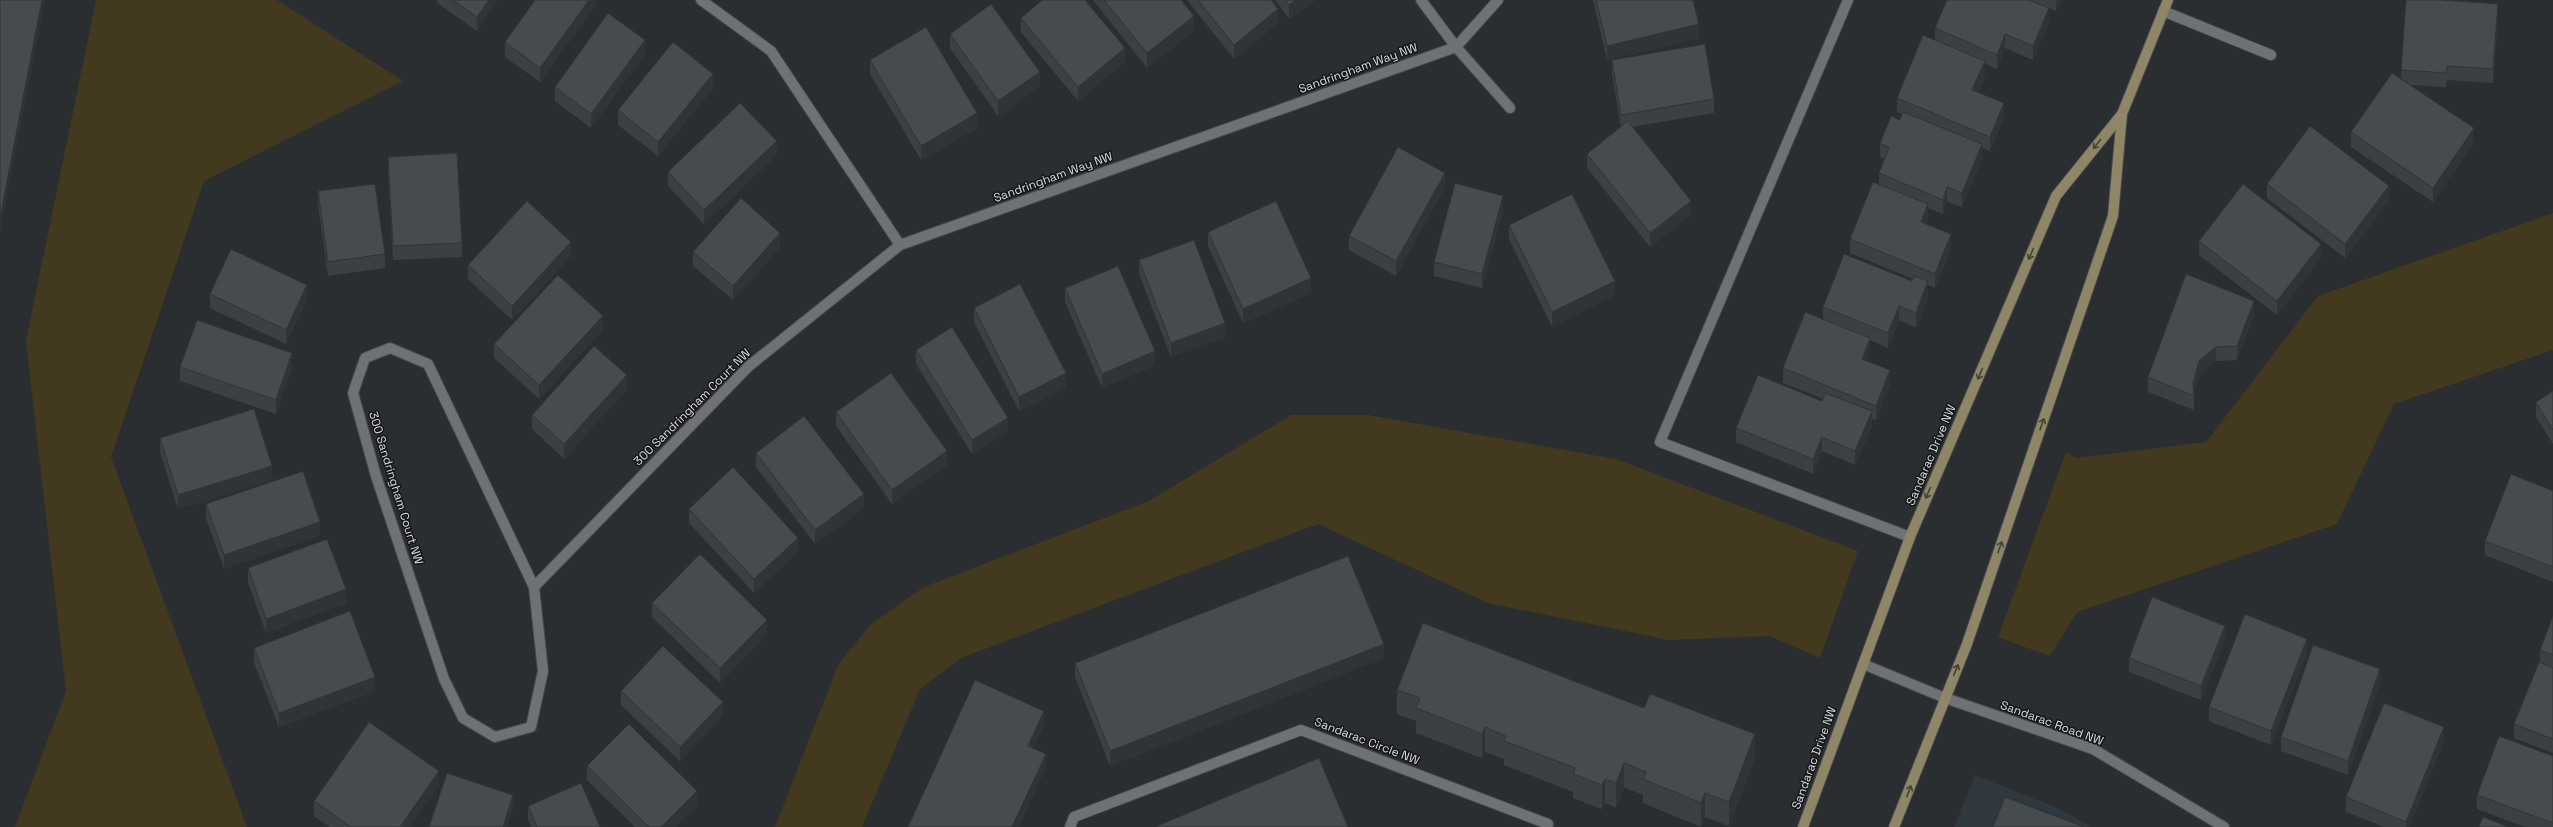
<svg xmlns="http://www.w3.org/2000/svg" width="2553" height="827" font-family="'Space Grotesk',sans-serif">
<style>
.built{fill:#2f383e}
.green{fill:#43391e}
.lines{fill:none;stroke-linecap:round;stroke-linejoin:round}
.lane-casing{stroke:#474a4c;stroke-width:12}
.street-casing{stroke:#474a4c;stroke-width:12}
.secondary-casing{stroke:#474a4c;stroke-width:12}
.lane{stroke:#6e7275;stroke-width:10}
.street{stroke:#6e7275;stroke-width:10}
.secondary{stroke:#8f8667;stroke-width:10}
.wall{fill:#3c4042}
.shaded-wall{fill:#313436}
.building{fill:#464b4d;stroke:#313436}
.oneway{stroke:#454337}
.labels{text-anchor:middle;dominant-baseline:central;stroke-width:3;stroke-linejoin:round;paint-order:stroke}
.street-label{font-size:12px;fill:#dcdee0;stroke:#141617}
</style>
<rect width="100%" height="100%" fill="#2a2e30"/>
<!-- built -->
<path class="built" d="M1975 775 2060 809 2091 827H1954Z"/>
<!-- green -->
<g class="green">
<path d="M96 0H277L403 81 204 181 111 457 247 827H15L66 691 26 341Z"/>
<path d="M2553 213V350L2394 404 2337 524 2077 612 2050 656 1998 637 2066 452 2076 458 2206 442 2318 296Z"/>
<path d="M1291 415H1368L1616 459 1858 551 1820 658 1770 636 1669 640 1488 603 1318 524 961 658 920 689 862 827H775L838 665 871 624 924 587 1149 501Z"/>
</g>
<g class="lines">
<defs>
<g id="lane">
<path d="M1848 0 1660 442 1910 537"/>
<path d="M1070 827 1074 817 1301 730 1548 824 1547 827"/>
</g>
<g id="street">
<path d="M701 0 771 51 900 245"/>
<path d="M1421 0 1456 47 1510 108"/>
<path d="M2163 11 2271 55"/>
<path d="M534 587 543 671 531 727 495 737 463 718 444 679 376 476 353 393 365 358 390 348 428 364 534 587 749 366 900 245 1456 47 1498 0"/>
<path d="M1863 664 1945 698 2093 749 2224 827"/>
</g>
<g id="secondary">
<path d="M1803 827 1910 537 2056 196 2122 114 2168 0"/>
<path d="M1894 827 1967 644 2113 216 2122 114"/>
</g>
</defs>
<!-- lane casing -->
<use href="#lane" class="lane-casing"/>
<!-- street casing -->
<use href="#street" class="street-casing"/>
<!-- secondary casing -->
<use href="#secondary" class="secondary-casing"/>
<!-- lane -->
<use href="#lane" class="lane"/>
<!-- street -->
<use href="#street" class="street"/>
<!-- secondary -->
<use href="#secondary" class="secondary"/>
</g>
<!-- wall -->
<g class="wall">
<path d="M437 0H498L477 31 437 3Z"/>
<path d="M597 0V3L540 82 505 57V42Z"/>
<path d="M1093 0H1181L1194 31 1147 68Z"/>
<path d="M1187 0H1271L1278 23 1234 59Z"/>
<path d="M1275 0H1315L1289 19Z"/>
<path d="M1593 0H1693L1699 38 1607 60Z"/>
<path d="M1947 0H2061L2056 11 2042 5 2049 22 2033 60 2005 48 1997 69 1985 64V75L1978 92 2004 117 1990 151 1982 148V158L1962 207 1947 202 1943 214 1928 208V219L1926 224 1951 249 1935 288 1928 285V296L1916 328 1899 320 1888 348 1870 340V352L1866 361 1890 384 1876 420 1872 419V426L1855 465 1822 451 1813 474 1736 442V428L1822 401 1823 399 1783 383V368L1823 319V307L1912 281 1913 279 1850 253V239L1879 184V173L1884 159 1880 157V143L1900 120 1902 114 1897 112V98L1935 40V28Z"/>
<path d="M1021 18 1125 62 1078 101 1021 32Z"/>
<path d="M2498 19 2493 83 2447 80 2446 87 2409 85 2474 142 2433 202 2351 147V132L2401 79V70Z"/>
<path d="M950 34 1040 87 998 116 950 48Z"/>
<path d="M645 54 591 128 555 101V87Z"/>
<path d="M870 60 977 128 921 160 870 74Z"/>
<path d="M1612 60 1714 99V113L1632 127 1691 215 1650 247 1587 168V154L1621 127 1612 74Z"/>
<path d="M713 88 658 156 618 125V110Z"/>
<path d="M777 155 704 224 668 186V172Z"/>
<path d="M388 157 462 243V257L393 260 388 171Z"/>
<path d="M2267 184 2389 201 2345 258 2267 198Z"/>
<path d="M1445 187 1396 276 1349 250V236Z"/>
<path d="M318 191 385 254V268L328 276 318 205Z"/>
<path d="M1503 210 1482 288 1434 276V262Z"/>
<path d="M1509 225 1615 295 1552 327 1509 239Z"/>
<path d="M1208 232 1311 293 1243 323 1208 246Z"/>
<path d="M2199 241 2321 258 2277 315 2199 255Z"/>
<path d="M780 247 733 300 693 266V252Z"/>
<path d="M571 256 512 320 468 279V265Z"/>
<path d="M1139 260 1225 337 1171 357 1139 274Z"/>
<path d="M1065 288 1155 365 1102 388 1065 302Z"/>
<path d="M210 294 307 299 286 344 210 308Z"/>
<path d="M974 308 1066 388 1019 411 974 322Z"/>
<path d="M2254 315 2237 360 2216 361 2199 375 2194 394V410L2148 392V377Z"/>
<path d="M603 330 539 399 494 358V344Z"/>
<path d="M916 350 1008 432 972 454 916 364Z"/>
<path d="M180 367H292L276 414 180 381Z"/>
<path d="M627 389 564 459 532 429V415Z"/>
<path d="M2553 391V444L2536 417V402Z"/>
<path d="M836 412 947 465 892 504 836 426Z"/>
<path d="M160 438 272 480 178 509 160 452Z"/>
<path d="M756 453 864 508 815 544 756 467Z"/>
<path d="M2553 491V582L2485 555V541Z"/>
<path d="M206 504 320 536 224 569 206 518Z"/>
<path d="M689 509 798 552 754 593 689 523Z"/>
<path d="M248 568 346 603 266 633 248 582Z"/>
<path d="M652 603 767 634 720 683 652 617Z"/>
<path d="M2553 616V753L2514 738V724L2540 663V650Z"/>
<path d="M2225 640 2201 700 2129 672V658Z"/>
<path d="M254 648 375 691 279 727 254 663Z"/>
<path d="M2307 653 2271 745 2209 721V707Z"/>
<path d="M1384 658 1110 766 1075 677V663Z"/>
<path d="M2380 683 2348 775 2281 751V737Z"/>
<path d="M1397 690 1755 758 1729 826 1705 817 1701 827 1643 803V795L1624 787 1616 808 1605 803 1602 809 1573 798V792L1504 765V759L1485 752 1482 758 1416 733V721L1397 714Z"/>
<path d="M621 691 723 716 680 761 621 705Z"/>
<path d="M2444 741 2409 827H2384L2346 812V797Z"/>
<path d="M2553 756V827H2525L2477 809V795Z"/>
<path d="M587 766 697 806 675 827H635L587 780Z"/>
<path d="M439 785 410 827H330L314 816V801Z"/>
<path d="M528 806 600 827H531L528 820Z"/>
</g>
<!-- shaded-wall -->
<g class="shaded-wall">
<path d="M42 0H45L0 232V218Z"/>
<path d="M489 0H498L477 31V17Z"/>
<path d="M589 0H597V3L540 82V68Z"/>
<path d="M1295 0H1315L1289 19V5Z"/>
<path d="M2056 0H2061L2056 11Z"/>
<path d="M2498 4V19L2493 83V69Z"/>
<path d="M2049 8V22L2033 60V46Z"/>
<path d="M1278 9V23L1234 59V45Z"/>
<path d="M1194 16V31L1147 68V53Z"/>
<path d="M1699 24V38L1607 60V46Z"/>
<path d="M2005 34V48L1997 69V55Z"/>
<path d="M645 40V54L591 128V114Z"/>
<path d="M1125 48V62L1078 101V87Z"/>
<path d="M1985 61V75L1972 104V90Z"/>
<path d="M1040 72V87L998 116V101Z"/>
<path d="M713 74V88L658 156V142Z"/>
<path d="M2004 103V117L1990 151V137Z"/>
<path d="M977 113V128L921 160V146Z"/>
<path d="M2474 128V142L2433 202V188Z"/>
<path d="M777 141V155L704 224V210Z"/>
<path d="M1982 144V158L1962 207V193Z"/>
<path d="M1445 173V187L1396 276V261Z"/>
<path d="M2389 186V201L2345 258V244Z"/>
<path d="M1947 187V202L1943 214V200Z"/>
<path d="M1503 196V210L1482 288V274Z"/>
<path d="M1691 201V215L1650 247V233Z"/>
<path d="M1928 204V219L1921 236V222Z"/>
<path d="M780 233V247L733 300V286Z"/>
<path d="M1951 234V249L1935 288V274Z"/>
<path d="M571 242V256L512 320V306Z"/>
<path d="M2321 244V258L2277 315V301Z"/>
<path d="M1311 278V293L1243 323V309Z"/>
<path d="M1615 281V295L1552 327V312Z"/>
<path d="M1928 281V296L1916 328V313Z"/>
<path d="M307 285V299L286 344V330Z"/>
<path d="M2254 301V315L2237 360V346Z"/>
<path d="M1899 306V320L1888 348V333Z"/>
<path d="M603 316V330L539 399V385Z"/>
<path d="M1225 323V337L1171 357V343Z"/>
<path d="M1870 338V352L1862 373V359Z"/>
<path d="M2216 347V361L2199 375 2194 396 2193 383 2199 361Z"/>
<path d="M1155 351V365L1102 388V374Z"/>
<path d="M292 353V367L276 414V400Z"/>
<path d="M1890 370V384L1876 420V406Z"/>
<path d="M1066 373V388L1019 411V397Z"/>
<path d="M627 375V389L564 459V444Z"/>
<path d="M1872 411V426L1855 465V451Z"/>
<path d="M1008 418V432L972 454V440Z"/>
<path d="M1822 437V451L1813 474V459Z"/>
<path d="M947 451V465L892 504V490Z"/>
<path d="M272 466V480L178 509V495Z"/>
<path d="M864 494V508L815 544V530Z"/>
<path d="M320 522V536L224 569V555Z"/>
<path d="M798 538V552L754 593V579Z"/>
<path d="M346 589V603L266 633V619Z"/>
<path d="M767 620V634L720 683V668Z"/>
<path d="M2225 626V640L2201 700V686Z"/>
<path d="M2307 639V653L2271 745V731Z"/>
<path d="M1384 644V658L1110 766V751Z"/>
<path d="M2380 669V683L2348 775V761Z"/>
<path d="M375 677V691L279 727V713Z"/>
<path d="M723 702V716L680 761V747Z"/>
<path d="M1044 711V725L1028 760V746Z"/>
<path d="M1485 727V752L1482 758V734Z"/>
<path d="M2444 727V741L2409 827H2406V822Z"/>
<path d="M1755 734V758L1729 826V802Z"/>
<path d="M1046 754V768L1019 827H1012Z"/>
<path d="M1624 763V787L1616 808V783Z"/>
<path d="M439 771V785L410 827H400Z"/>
<path d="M1605 779V803L1602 809V785Z"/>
<path d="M697 791V806L675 827H661Z"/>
<path d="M1705 793V817L1701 827V803Z"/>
<path d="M513 795V809L507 827H503Z"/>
</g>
<!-- building -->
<g class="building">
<path d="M0 0H42L0 218Z"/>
<path d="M453 0H489L477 17Z"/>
<path d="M535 0H589L540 68 505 42Z"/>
<path d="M1042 0H1085L1125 48 1078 87 1021 18Z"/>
<path d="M1104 0H1181L1194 16 1147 53Z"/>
<path d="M1198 0H1271L1278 9 1234 45Z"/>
<path d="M1285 0H1295L1289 5Z"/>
<path d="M1596 0H1693L1699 24 1607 46Z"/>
<path d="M1947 0H2029L2049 8 2033 46 2005 34 1997 55 1935 28Z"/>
<path d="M2406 0H2442L2498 4 2493 69 2447 66 2446 73 2401 70Z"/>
<path d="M991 4 1040 72 998 101 950 34Z"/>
<path d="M608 13 645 40 591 114 555 87Z"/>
<path d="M926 27 977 113 921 146 870 60Z"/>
<path d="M1923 35 1985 61 1972 90 2004 103 1990 137 1897 98Z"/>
<path d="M673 42 713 74 658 142 618 110Z"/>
<path d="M1705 44 1714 99 1621 115 1612 60Z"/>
<path d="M2392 73 2474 128 2433 188 2351 132Z"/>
<path d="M740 103 777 141 704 210 668 172Z"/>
<path d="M1903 112 1982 144 1962 193 1947 187 1943 200 1879 173 1889 148 1880 143 1891 116 1900 120Z"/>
<path d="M1628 121 1691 201 1650 233 1587 154Z"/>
<path d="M2310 126 2389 186 2345 244 2267 184Z"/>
<path d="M1398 147 1445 173 1396 261 1349 236Z"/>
<path d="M457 153 462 243 393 246 388 157Z"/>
<path d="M1873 182 1928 204 1921 222 1951 234 1935 274 1850 239Z"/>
<path d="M1455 183 1503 196 1482 274 1434 262Z"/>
<path d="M375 184 385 254 328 262 318 191Z"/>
<path d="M2243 184 2321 244 2277 301 2199 241Z"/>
<path d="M1572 194 1615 281 1552 312 1509 225Z"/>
<path d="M741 198 780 233 733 286 693 252Z"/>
<path d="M527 201 571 242 512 306 468 265Z"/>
<path d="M1276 201 1311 278 1243 309 1208 232Z"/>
<path d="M1194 240 1225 323 1171 343 1139 260Z"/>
<path d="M231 249 307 285 286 330 210 294Z"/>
<path d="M1844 254 1912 281 1914 276 1928 281 1916 313 1899 306 1888 333 1823 307Z"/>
<path d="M1118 266 1155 351 1102 374 1065 288Z"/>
<path d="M2186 274 2254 301 2237 346 2216 347 2199 361 2193 383 2194 396 2148 377Z"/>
<path d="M558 275 603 316 539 385 494 344Z"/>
<path d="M1020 284 1066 373 1019 397 974 308Z"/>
<path d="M1805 312 1870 338 1862 359 1890 370 1876 406 1783 368Z"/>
<path d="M197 320 292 353 276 400 180 367Z"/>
<path d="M952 327 1008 418 972 440 916 350Z"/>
<path d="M594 346 627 375 564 444 532 415Z"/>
<path d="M891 373 947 451 892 490 836 412Z"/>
<path d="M1758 375 1822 401 1825 393 1872 411 1855 451 1822 437 1813 459 1736 428Z"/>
<path d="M2553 391V430L2536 402Z"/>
<path d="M254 409 272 466 178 495 160 438Z"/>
<path d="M804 416 864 494 815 530 756 453Z"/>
<path d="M733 467 798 538 754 579 689 509Z"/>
<path d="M303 471 320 522 224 555 206 504Z"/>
<path d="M2511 474 2553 491V567L2485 541Z"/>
<path d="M327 539 346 589 266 619 248 568Z"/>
<path d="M700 554 767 620 720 668 652 603Z"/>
<path d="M1348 556 1384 644 1110 751 1075 663Z"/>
<path d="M2152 597 2225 626 2201 686 2129 658Z"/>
<path d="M350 611 375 677 279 713 254 648Z"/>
<path d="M2245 614 2307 639 2271 731 2209 707Z"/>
<path d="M2553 616V655L2540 650Z"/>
<path d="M1423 623 1644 708 1650 694 1755 734 1729 802 1705 793 1701 803 1643 779 1646 772 1624 763 1616 783 1605 779 1602 785 1573 774 1575 768 1504 741 1506 736 1485 727 1482 734 1416 708 1420 698 1397 690Z"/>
<path d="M2313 645 2380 669 2348 761 2281 737Z"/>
<path d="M663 646 723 702 680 747 621 691Z"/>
<path d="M2539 662 2553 668V739L2514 724Z"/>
<path d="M975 680 1044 711 1028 746 1046 754 1012 827H908Z"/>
<path d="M2384 703 2444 727 2406 822 2346 797Z"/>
<path d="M369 722 439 771 400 827H351L314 801Z"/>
<path d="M629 724 697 791 661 827H649L587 766Z"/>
<path d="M2499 736 2553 756V823L2477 795Z"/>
<path d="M1319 758 1348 827H1157V826Z"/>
<path d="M447 773 513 795 503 827H429Z"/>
<path d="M581 783 600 827H537L528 806Z"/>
<path d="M2005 797 2084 827H1993Z"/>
<path d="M2483 817 2509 827H2479Z"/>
</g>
<!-- one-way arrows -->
<defs><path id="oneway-shaft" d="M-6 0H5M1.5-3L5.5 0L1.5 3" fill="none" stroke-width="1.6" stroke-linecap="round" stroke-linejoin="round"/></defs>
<g class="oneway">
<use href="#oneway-shaft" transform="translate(2097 144) rotate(129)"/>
<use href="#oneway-shaft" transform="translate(2031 254) rotate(113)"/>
<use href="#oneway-shaft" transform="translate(1980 374) rotate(113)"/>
<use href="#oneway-shaft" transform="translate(2042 424) rotate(-71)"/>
<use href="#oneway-shaft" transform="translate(1928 493) rotate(113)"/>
<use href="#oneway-shaft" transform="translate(2000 547) rotate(-71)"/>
<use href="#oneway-shaft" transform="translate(1956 670) rotate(-68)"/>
<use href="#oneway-shaft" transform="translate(1909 791) rotate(-69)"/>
</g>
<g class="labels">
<!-- street labels -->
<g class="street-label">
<text transform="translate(1358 68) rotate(-20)">Sandringham Way NW</text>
<text transform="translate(1053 177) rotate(-20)">Sandringham Way NW</text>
<text transform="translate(692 407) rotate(-45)">300 Sandringham Court NW</text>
<text transform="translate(1931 455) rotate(-67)">Sandarac Drive NW</text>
<text transform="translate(396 488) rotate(73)">300 Sandringham Court NW</text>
<text transform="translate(2052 723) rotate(20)">Sandarac Road NW</text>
<text transform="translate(1367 741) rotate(21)">Sandarac Circle NW</text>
<text transform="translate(1814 758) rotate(-70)">Sandarac Drive NW</text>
</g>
</g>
</svg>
